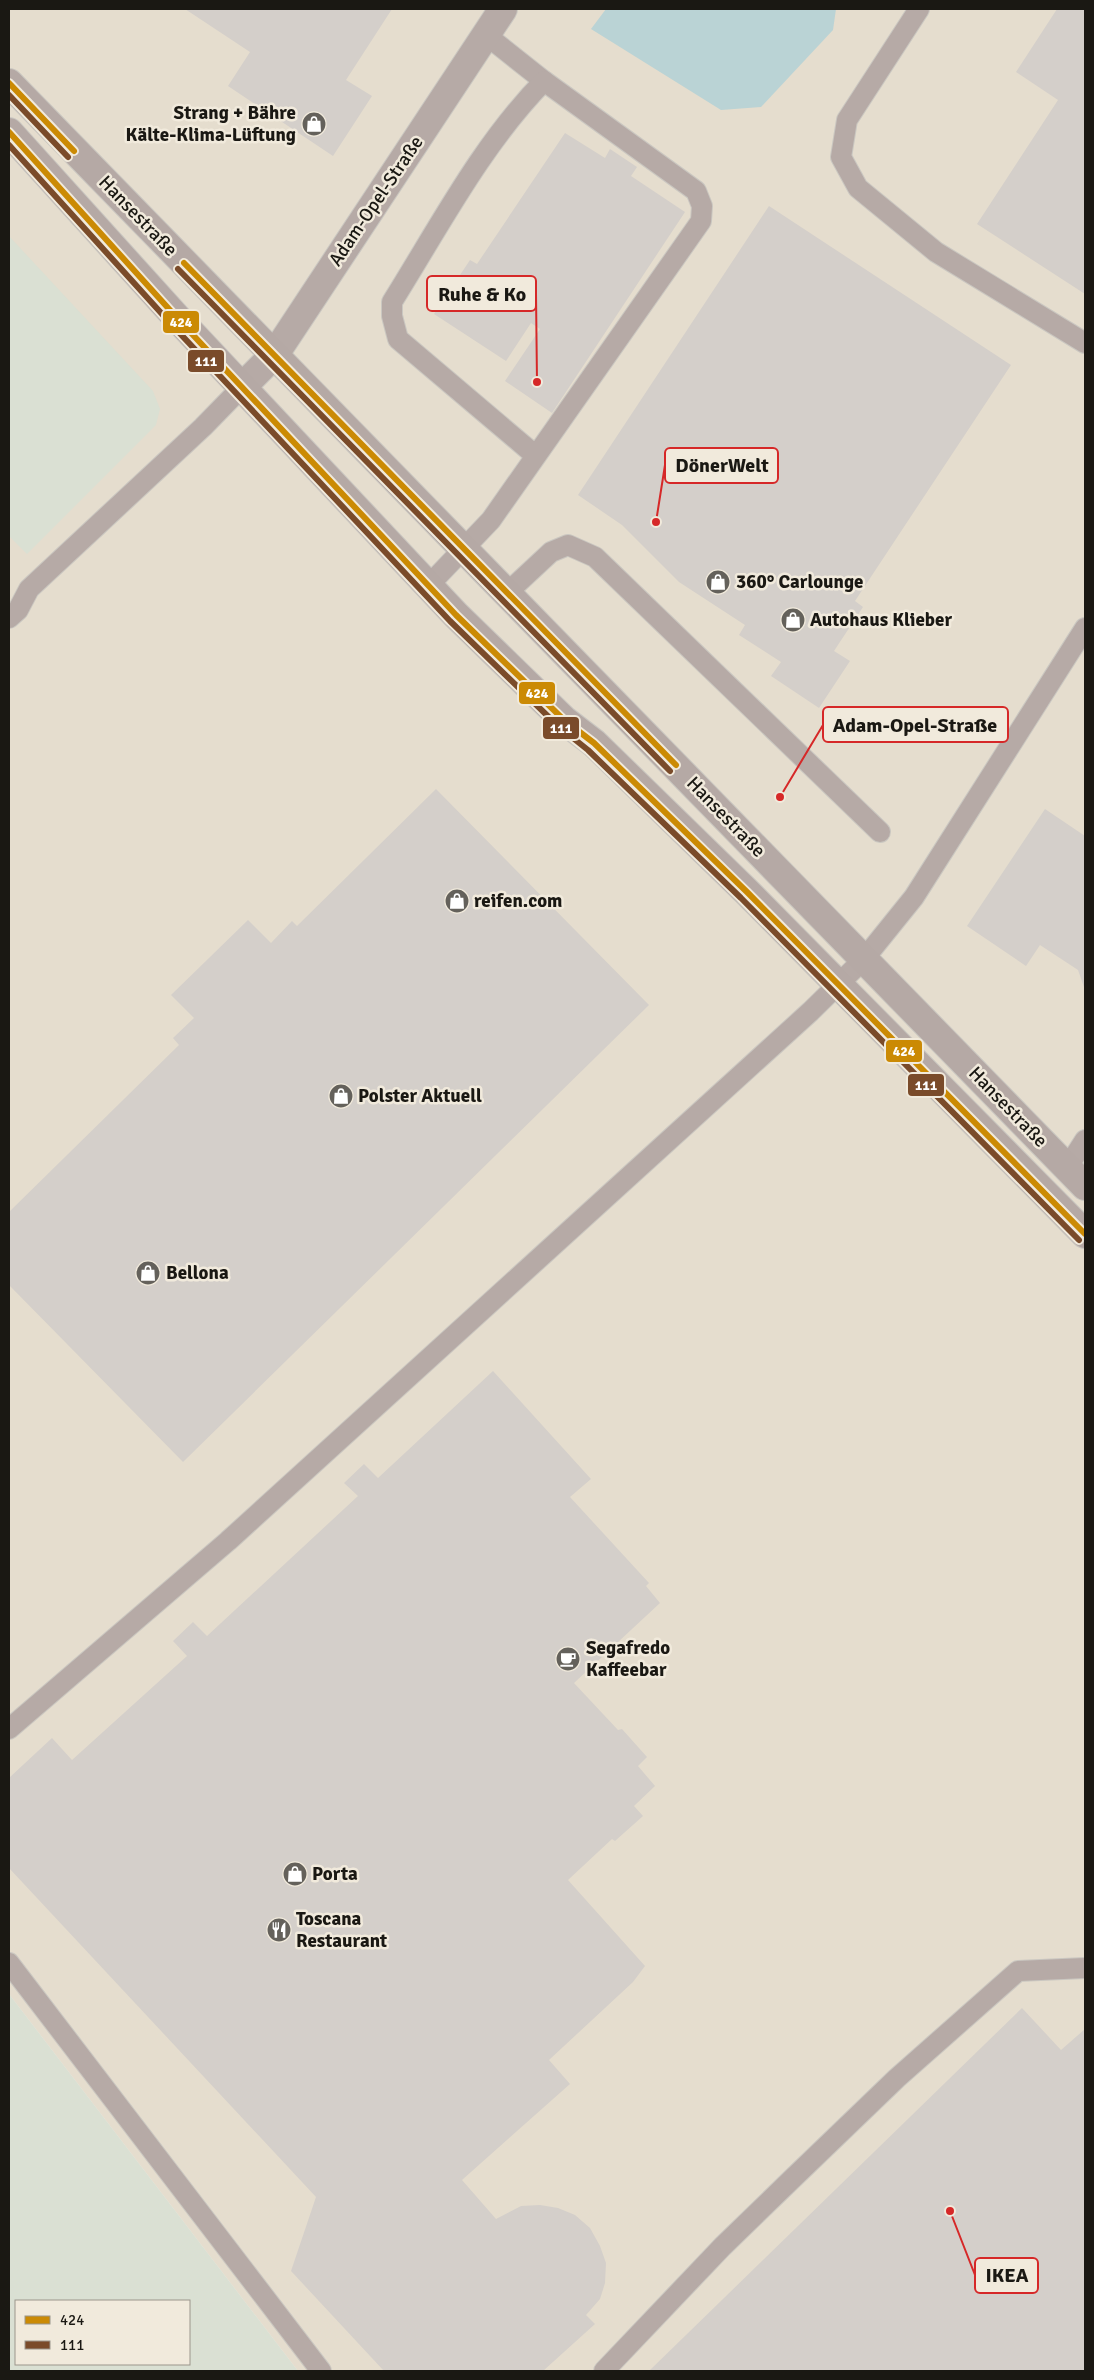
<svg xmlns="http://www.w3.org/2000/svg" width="1094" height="2380" font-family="Signika,sans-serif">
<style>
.built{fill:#e5ddce}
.green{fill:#dae0d3;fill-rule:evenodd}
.water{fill:#bad3d5}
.building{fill:#d4cfca}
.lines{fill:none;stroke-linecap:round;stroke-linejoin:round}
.service-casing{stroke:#cac7c1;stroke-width:22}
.minor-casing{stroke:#cac7c1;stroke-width:30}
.secondary-casing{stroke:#cac7c1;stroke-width:30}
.service{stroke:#b6aaa6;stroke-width:20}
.minor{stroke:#b6aaa6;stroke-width:28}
.secondary{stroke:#b5a9a5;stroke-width:28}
.bus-1-casing{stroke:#f1eadc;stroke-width:10}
.bus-2-casing{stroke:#f1eadc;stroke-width:10}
.bus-1{stroke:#cb8a04;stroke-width:6}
.bus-2{stroke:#7a4b2a;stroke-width:6}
.labels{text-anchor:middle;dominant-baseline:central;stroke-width:5;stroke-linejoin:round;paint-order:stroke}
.poi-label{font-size:19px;font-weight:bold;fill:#1a1813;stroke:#f1eadc;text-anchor:start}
.street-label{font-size:19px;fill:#1a1813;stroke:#f1eadc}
.leader{fill:none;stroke:#d62828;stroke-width:2}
.callout-dot{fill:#d62828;stroke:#f1eadc;stroke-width:2}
.callout{fill:#f1eadc;stroke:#d62828;stroke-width:2}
.callout-label{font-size:20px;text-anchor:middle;font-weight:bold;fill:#1a1813}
.line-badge{stroke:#f1eadc;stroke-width:2}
.badge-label{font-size:14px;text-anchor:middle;font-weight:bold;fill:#fff}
</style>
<rect width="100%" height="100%" fill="#ece9e1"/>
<!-- built -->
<path class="built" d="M9 9H1085V2371H298L9 1994Z"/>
<!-- green -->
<g class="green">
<path d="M9 236 153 391 160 409 156 425 27 554 9 536Z"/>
<path d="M9 1994 298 2371H9ZM16 2301H189V2364H16Z"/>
</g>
<!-- water -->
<path class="water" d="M606 9H836L833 30 761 107 721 110 591 29Z"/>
<!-- building -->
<g class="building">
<path d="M185 9H392L346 80 372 96 333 156 228 86 250 52Z"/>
<path d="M1057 9H1085V294L977 224 1058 100 1016 72Z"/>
<path d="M565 133 605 158 610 149 637 167 631 176 685 212 552 413 505 381 540 329 531 323 506 361 434 314 470 260 477 264Z"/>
<path d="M769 206 1011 365 855 601 863 607 834 651 850 661 819 708 771 676 781 662 739 635 745 625 679 582 622 525 578 495Z"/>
<path d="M436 789 649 1005 183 1462 9 1285V1212L179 1045 173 1038 194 1018 171 995 248 920 271 943 292 921 297 926Z"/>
<path d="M1045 809 1085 836V990L1078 970 1040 945 1026 966 967 926Z"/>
<path d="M493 1371 591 1479 570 1497 649 1583 646 1586 660 1603 574 1683 618 1730 622 1729 647 1757 638 1766 655 1786 634 1806 643 1816 615 1841 612 1839 568 1880 645 1966 633 1982 549 2060 570 2084 462 2180 496 2219 521 2206 540 2205 558 2208 575 2215 590 2228 600 2246 606 2263 605 2283 600 2299 586 2315 595 2324 543 2371H384L291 2271 316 2197 9 1868V1778L52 1738 72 1760 187 1656 173 1641 193 1622 207 1636 358 1496 344 1483 364 1464 378 1478Z"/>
<path d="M1022 2008 1061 2050 1085 2029V2371H649Z"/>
</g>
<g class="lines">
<defs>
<g id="service">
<path d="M919 9 847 120 841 157 858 188 936 252 1085 343"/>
<path d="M486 35 544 81"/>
<path d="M429 585 491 520 701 221 702 206 696 191 544 81C482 144 439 227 392 302V316L398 339 536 456"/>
<path d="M507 593 551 552 568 545 595 557 880 832"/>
<path d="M9 618 18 610 29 589 203 427 242 387"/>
<path d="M1067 1168 1085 1140"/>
<path d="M9 1729 228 1541 811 1011 864 959 914 897 1085 628"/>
<path d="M9 1963 321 2371"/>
<path d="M604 2371 722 2247 790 2181 897 2078 1018 1971 1085 1968"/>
</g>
<path id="minor" d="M242 387 275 354 503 9"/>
<g id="secondary">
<path d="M9 83 1085 1186"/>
<path d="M9 132 178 319 456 615 564 720 594 743 747 892 1085 1234"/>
</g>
</defs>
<!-- service casing -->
<use href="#service" class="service-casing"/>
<!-- minor casing -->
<use href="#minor" class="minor-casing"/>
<!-- secondary casing -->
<use href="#secondary" class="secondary-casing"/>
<!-- service -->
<use href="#service" class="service"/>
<!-- minor -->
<use href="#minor" class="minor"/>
<!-- secondary -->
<use href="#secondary" class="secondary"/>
<defs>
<g id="bus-1">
<path d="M9 83 74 151"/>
<path d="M9 132 178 319 456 615 564 720 594 743 747 892 1085 1234"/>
<path d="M184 263 676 765"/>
</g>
<g id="bus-2">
<path d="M9 95 68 157"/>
<path d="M9 145 172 325 450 621 558 726 588 750 741 898 1079 1240"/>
<path d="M178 269 670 771"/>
</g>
</defs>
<!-- bus-1 casing -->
<use href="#bus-1" class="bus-1-casing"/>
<!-- bus-2 casing -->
<use href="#bus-2" class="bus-2-casing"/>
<!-- bus-1 -->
<use href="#bus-1" class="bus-1"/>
<!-- bus-2 -->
<use href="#bus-2" class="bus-2"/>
</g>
<!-- icons -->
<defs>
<symbol id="shop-disc" viewBox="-11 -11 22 22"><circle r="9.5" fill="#64615b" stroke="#f1eadc"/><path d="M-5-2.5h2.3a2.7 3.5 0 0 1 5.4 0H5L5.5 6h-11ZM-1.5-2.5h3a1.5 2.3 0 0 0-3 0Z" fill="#fff"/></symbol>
<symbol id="cafe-disc" viewBox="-11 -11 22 22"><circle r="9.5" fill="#64615b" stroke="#f1eadc"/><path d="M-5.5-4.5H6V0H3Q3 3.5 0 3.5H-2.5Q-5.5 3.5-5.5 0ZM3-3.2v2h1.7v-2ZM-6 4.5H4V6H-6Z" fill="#fff"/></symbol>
<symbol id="restaurant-disc" viewBox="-11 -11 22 22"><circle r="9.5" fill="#64615b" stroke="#f1eadc"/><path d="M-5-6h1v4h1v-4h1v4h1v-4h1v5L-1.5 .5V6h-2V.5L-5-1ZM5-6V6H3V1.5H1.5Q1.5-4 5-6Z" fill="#fff"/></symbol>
</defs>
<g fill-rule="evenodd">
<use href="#shop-disc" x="300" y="110" width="28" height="28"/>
<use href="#shop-disc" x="704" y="568" width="28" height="28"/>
<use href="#shop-disc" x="779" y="606" width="28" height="28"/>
<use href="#shop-disc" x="443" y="887" width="28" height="28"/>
<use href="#shop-disc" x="327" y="1082" width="28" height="28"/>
<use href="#shop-disc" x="134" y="1259" width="28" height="28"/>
<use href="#cafe-disc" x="554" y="1645" width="28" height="28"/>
<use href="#shop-disc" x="281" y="1860" width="28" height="28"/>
<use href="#restaurant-disc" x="265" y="1916" width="28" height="28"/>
</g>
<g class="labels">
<!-- poi labels -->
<g class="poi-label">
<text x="296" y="113" text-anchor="end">Strang + Bähre<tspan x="296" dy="22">Kälte-Klima-Lüftung</tspan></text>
<text x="736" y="582">360° Carlounge</text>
<text x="810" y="620">Autohaus Klieber</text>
<text x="474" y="901">reifen.com</text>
<text x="358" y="1096">Polster Aktuell</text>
<text x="166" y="1273">Bellona</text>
<text x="586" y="1648">Segafredo<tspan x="586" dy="22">Kaffeebar</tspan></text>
<text x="312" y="1874">Porta</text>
<text x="296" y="1919">Toscana<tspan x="296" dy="22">Restaurant</tspan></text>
</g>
<!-- street labels -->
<g class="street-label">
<text transform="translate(376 201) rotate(-56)">Adam-Opel-Straße</text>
<text transform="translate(138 216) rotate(46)">Hansestraße</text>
<text transform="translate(726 817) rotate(46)">Hansestraße</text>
<text transform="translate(1008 1107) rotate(46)">Hansestraße</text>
</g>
</g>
<!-- callouts -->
<path class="leader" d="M537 382L536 294M656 522L665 465M780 797L823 725M950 2211L975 2275"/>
<g class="callout-dot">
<circle cx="537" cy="382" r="5"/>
<circle cx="656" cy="522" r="5"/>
<circle cx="780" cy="797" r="5"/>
<circle cx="950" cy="2211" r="5"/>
</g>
<g class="callout">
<rect x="427" y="276" width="109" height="35" rx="5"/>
<rect x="665" y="448" width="113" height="35" rx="5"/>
<rect x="823" y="707" width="185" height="35" rx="5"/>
<rect x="975" y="2258" width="63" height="35" rx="5"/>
</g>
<g class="callout-label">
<text x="482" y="301">Ruhe &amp; Ko</text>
<text x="722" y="472">DönerWelt</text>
<text x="915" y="732">Adam-Opel-Straße</text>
<text x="1007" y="2282">IKEA</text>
</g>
<g class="line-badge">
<rect x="162" y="310" width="38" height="24" rx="5" fill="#cb8a04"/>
<rect x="187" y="349" width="38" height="24" rx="5" fill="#7a4b2a"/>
<rect x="518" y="681" width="38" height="24" rx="5" fill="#cb8a04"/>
<rect x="542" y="716" width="38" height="24" rx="5" fill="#7a4b2a"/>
<rect x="885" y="1039" width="38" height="24" rx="5" fill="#cb8a04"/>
<rect x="907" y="1073" width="38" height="24" rx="5" fill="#7a4b2a"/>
</g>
<g class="badge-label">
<text x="181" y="327">424</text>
<text x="206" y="366">111</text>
<text x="537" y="698">424</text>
<text x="561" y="733">111</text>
<text x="904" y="1056">424</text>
<text x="926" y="1090">111</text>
</g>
<!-- border -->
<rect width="1094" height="2380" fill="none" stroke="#1a1813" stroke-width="20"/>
<!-- legend -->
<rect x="15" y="2300" width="175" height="65" fill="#f1eadc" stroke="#9b968c"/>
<rect x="25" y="2316" width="25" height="8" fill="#cb8a04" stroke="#9b968c"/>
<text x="60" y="2325" font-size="15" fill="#1a1813">424</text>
<rect x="25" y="2341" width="25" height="8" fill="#7a4b2a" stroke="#9b968c"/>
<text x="60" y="2350" font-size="15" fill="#1a1813">111</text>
</svg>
